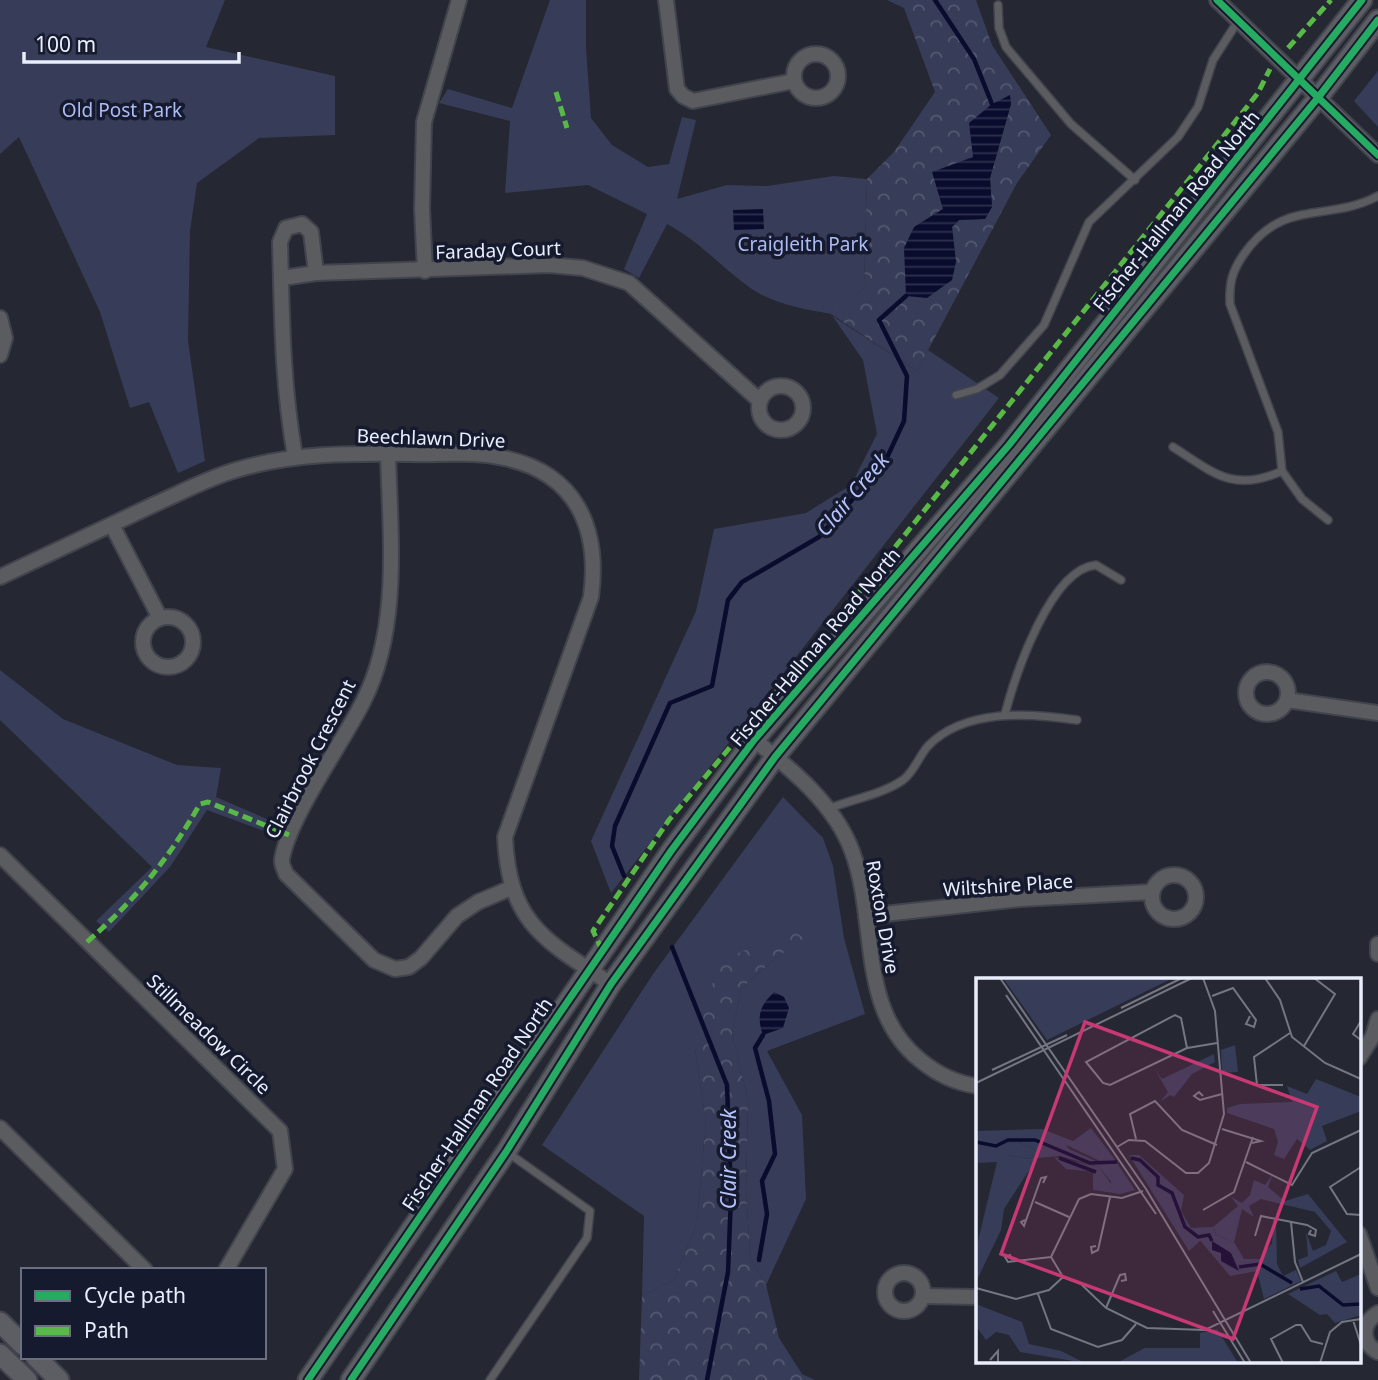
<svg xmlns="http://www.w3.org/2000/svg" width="1378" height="1380" font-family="'Noto Sans',sans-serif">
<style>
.green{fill:#373d58}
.forest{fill:url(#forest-crowns);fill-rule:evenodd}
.water{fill:url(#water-rules)}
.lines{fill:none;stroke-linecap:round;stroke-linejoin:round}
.stream{stroke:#0a0c2e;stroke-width:4.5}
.lane-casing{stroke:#41444d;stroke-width:10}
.street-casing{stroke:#41444d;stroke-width:18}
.secondary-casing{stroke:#41444d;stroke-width:23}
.lane{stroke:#5b5c60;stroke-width:7}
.street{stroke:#5b5c60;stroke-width:14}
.secondary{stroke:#5c5e64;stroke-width:19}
.quiet{stroke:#58b947;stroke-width:5;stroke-dasharray:10 5;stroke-linecap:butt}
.cycleway-casing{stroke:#161a2e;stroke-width:11}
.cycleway{stroke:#26ab63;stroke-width:7}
.labels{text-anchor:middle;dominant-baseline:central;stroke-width:7;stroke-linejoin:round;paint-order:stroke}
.park-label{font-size:19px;fill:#adbbf3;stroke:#161a2e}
.street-label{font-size:19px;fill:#eaeefc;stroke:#161a2e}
.water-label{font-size:21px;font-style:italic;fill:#b6c4fd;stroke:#161a2e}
.inset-river{fill:none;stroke:#0a0c2e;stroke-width:3.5}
.inset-road{fill:none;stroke:#747783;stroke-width:2}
.view{fill:#c83873;fill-opacity:0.15;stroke:#c83873;stroke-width:3.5}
.inset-edge{fill:none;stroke:#eaeefc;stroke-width:3.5}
</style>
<defs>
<pattern id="forest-crowns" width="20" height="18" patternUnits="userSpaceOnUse" patternTransform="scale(1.75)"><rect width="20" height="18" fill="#373d58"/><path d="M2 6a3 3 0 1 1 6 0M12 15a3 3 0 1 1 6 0" fill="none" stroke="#545971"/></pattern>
<pattern id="water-rules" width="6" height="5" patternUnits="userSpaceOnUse" patternTransform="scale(1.75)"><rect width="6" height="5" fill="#0a0c2e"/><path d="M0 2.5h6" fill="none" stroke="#2e304d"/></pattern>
</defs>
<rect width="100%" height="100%" fill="#252732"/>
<!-- green -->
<g class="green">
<path d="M0 0H225L206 47 335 76V135L259 138 197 183 190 231 188 341 205 461 178 473 149 402 130 408 100 312 19 137 0 154Z"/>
<path d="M550 0H586V48L591 118 612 145 648 167 669 164 682 117 696 120 677 199 727 185 767 186 834 176 867 179 864 288 831 315 917 371 928 350 999 398 611 893 591 841 696 611 714 529 806 513 851 485 877 434 863 360 831 314C802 309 773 304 749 287 720 266 699 241 667 224L639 278 624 269 647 214 588 185 505 193 510 121 439 103 448 89 512 108Z"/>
<path d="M1378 71V127L1354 101Z"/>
<path d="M0 670 63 719 177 765 221 768 216 797 276 823 272 834 207 810 170 867 109 932 96 921 152 867 0 720Z"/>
<path d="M783 797 823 838 833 866 844 938 865 1014 767 1051 802 1115 806 1199 766 1285 750 1257 746 1190 748 1100 732 1033 741 989 773 960 804 938 730 957 695 1049 706 1121 697 1223 674 1280 642 1296 644 1216 542 1145 653 974Z"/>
</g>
<!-- forest -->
<g class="forest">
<path d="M887 0H976L992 45 1051 135 1017 183 917 371 831 314 864 288 867 179 894 152 935 92 904 8ZM1009 96 1011 104 990 178 992 207 985 219 959 220 952 227 956 262 914 227 943 209Z"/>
<path d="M790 930 805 938 773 960 741 989 732 1033 748 1100 746 1190 750 1257 766 1285 779 1338 802 1374 815 1380H639L642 1296 674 1280 697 1223 706 1121 695 1049 717 967 730 957Z"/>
</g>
<!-- water -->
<g class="water">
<path d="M1010 95 1011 104 990 178 992 207 985 219 959 220 952 227 956 262 952 280 927 298 906 296 904 248 914 227 943 209 932 172 973 157 969 123 992 104Z"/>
<path d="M763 209 764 229 734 230 733 210Z"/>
<path d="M774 992 784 997 789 1008 783 1028 763 1035C756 1016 760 1006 774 992Z"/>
</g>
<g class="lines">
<!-- stream -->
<g class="stream">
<path d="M935 0 974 59 992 104"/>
<path d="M624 876 612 846 615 826 670 703 712 686 728 600 742 582 819 537 884 464 904 421 907 376 879 320 906 296"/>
<path d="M672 947 727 1085 731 1196 728 1272 707 1380"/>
<path d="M759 1260 767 1214 762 1181 775 1154 769 1101 755 1048 763 1035"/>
</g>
<defs>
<g id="lane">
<path d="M998 5 999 28 1006 47 1071 124 1135 180"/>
<path d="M956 395 977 389 1000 375 1044 325 1089 222 1178 137 1198 107 1213 60 1238 21"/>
<path d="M1173 447C1214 473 1233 493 1282 471"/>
<path d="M1328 520 1302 499 1282 471 1278 432 1230 304C1229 283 1232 271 1244 254 1284 197 1327 223 1378 196"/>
<path d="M1005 714C1015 676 1050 569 1096 565L1121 580"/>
<path d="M828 809C852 799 881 795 903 780 914 772 919 756 928 746 965 708 1030 713 1077 720"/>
<path d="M490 1380 587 1238 590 1211 507 1152"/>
</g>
<g id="street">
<path d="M666 0 677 89 683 96 693 101 794 81"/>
<path d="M1217 0 1378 155"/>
<circle cx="816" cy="76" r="22"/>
<path d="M425 271 422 209 424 122 459 0"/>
<path d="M282 278 316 273 549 265 583 268 629 283 760 401"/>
<path d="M0 318 5 338 0 355"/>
<circle cx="781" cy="408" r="22"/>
<path d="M388 454C390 534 401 628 363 702 342 744 289 817 282 859 281 864 284 868 286 874L374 960 395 969 409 967 421 958 457 916 478 902 511 888"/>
<path d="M295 456C282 383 282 316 280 242L286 228 302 224 311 232 316 273"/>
<path d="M112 525 160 618"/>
<path d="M0 577C51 553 102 529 153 505 180 493 208 478 236 470 292 453 351 453 409 454 440 455 474 451 504 458 577 473 600 529 591 597L505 837C509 923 544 940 611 984"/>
<circle cx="168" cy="642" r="25"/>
<circle cx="1267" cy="693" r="21"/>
<path d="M1287 700 1378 713"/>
<path d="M754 740C792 769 835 805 852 851 878 920 857 1010 920 1060 937 1074 955 1083 977 1086"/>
<path d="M0 855 280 1131 285 1169 226 1270"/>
<circle cx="1174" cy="897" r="22"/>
<path d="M866 916 1020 899 1152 892"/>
<path d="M1378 944V954"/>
<path d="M1359 1058 1373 1036 1378 1019"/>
<path d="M0 1128 145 1270"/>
<path d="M1359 1234 1378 1288"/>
<circle cx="904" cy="1292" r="19"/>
<path d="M923 1296 977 1297"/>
<path d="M1378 1313C1361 1323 1361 1343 1378 1352"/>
</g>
<g id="secondary">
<path d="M0 1322 23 1345"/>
<path d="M0 1354 27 1380"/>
<path d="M36 1357 59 1380"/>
<path d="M308 1380 671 851 754 740 1009 445 1362 0"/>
<path d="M351 1380 506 1152 611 984 775 757 1317 99 1378 20"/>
</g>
</defs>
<!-- lane casing -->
<use href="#lane" class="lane-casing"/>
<!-- street casing -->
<use href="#street" class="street-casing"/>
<!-- secondary casing -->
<use href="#secondary" class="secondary-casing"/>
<!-- lane -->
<use href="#lane" class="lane"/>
<!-- street -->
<use href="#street" class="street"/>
<!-- secondary -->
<use href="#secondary" class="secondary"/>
<!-- quiet -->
<g class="quiet">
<path d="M1288 48 1331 0"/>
<path d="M556 92 567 128"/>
<path d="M87 942C137 898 167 861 200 804L208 802 289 835"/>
<path d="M602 950 593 931 669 820 836 621 1258 93 1270 69"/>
</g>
<defs>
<g id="cycleway">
<path d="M1217 0 1378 155"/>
<path d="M308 1380 671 851 754 740 1009 445 1362 0"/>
<path d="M351 1380 506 1152 611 984 775 757 1317 99 1378 20"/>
</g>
</defs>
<!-- cycleway casing -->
<use href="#cycleway" class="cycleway-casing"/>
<!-- cycleway -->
<use href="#cycleway" class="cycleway"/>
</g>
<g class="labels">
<!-- park labels -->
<g class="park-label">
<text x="122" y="110">Old Post Park</text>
<text x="803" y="244">Craigleith Park</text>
</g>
<!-- street labels -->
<g class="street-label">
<text transform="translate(1176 211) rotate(-51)">Fischer-Hallman Road North</text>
<text transform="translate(498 250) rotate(-2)">Faraday Court</text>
<text transform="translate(431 438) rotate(2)">Beechlawn Drive</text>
<text transform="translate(815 647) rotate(-50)">Fischer-Hallman Road North</text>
<text transform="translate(310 759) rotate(-63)">Clairbrook Crescent</text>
<text transform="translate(1008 885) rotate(-4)">Wiltshire Place</text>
<text transform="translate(883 917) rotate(80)">Roxton Drive</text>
<text transform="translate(209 1034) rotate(44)">Stillmeadow Circle</text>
<text transform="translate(477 1104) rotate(-56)">Fischer-Hallman Road North</text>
</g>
<!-- water labels -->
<g class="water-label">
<text transform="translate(852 494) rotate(-50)">Clair Creek</text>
<text transform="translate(728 1159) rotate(-90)">Clair Creek</text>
</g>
</g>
<!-- overview -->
<g transform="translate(976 978)">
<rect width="385" height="385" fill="#252732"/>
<path d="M27 0H197L71 62ZM259 67 262 94 246 95 245 72ZM238 76 239 84 216 96 198 119 194 117 184 124 192 114 178 90 186 101ZM340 101 385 119V133L346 148 351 163 334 172 321 161 308 181 298 177 302 164 298 151 251 135V130L264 126 316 124 311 108 331 116ZM115 150 137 179 159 212 144 216 117 212V194L90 191 78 179 123 189 135 206V193L122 182 84 164V158L97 163ZM41 164 59 171 61 175 53 181 32 177V165ZM153 177H163L208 217 205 233 215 250 237 249 262 228 255 219 266 225 274 217 278 202 289 207 297 196 292 209 309 223 332 216 371 264 324 290 322 282 332 278 330 254 337 273 350 267 355 253 339 234 285 221 273 228 278 239 266 231 258 264 240 257 238 250 213 273ZM360 293 366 304 385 296V337L359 345 351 336 344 337 312 316ZM0 326 46 344 53 366 85 373 109 385 44 374 33 357 20 354 10 362 0 348ZM241 351 262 385H141L169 370H224V355Z" fill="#373d58"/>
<path d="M66 151 84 158 93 171 135 190 136 205 123 189 84 178 61 180 28 231 25 252 0 304V271L21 184 0 185V153ZM41 164 59 171 61 175 53 181 32 177V165ZM297 242 300 243 301 286 307 298 320 292 325 303 288 321 281 293 254 298 222 260 237 249 240 257 258 264 268 281H284L296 265ZM385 297V337L365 340 322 312 343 301 363 308ZM169 370H218L221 385H141Z" fill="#373d58" fill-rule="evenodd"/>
<path d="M236 263 255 275 263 293 245 283V275L236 272Z" fill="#0a0c2e"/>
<path class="inset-river" d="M0 164 20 168 32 162H59L114 185 141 184M83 180 120 194M155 180 164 182 182 199V207L196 215 209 249 222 259 233 257 236 263M263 289 284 286 316 305M324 311 343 308 367 327 385 326"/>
<path class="inset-road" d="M24 0 170 211 275 385M289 0 304 22 316 59 349 85 385 101M30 17 180 236M236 18 257 10 280 42 278 49 270 46 274 38M145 30 206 0M385 43 377 56 385 62M328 68 359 16 338 0M211 70 134 107 127 105 110 84 199 37 205 40 211 70 241 65M16 92 91 57M0 105 216 0M307 107H281L278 79 314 55M227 118 223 114 218 118 224 122 246 116M246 151 285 163 276 165M160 161 154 136 179 123 206 152 241 167M141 169 153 162 169 163 210 195H222L233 185 248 136 239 33 227 0M270 184 316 207 336 175 385 152M385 189 354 209 371 236 385 237M167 213 146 220 115 216 103 221 75 279 87 299 105 306 130 330 171 350 229 352 385 276M59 224 93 239M227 232 258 214 277 159M49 242 45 244 48 248 65 200 70 199 67 205M315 244 319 284 327 304M279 258 285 238 331 247 340 252 339 258 333 256 335 252M120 268 115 269 116 275 122 272 134 219M36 282 34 277 29 279 32 284 75 279M0 310 40 321 73 312 87 299M62 316 75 351 122 369 146 362 160 346M130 330 144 297 149 296 150 302 145 303M237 333 269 385M377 342 385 367M14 382 22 373V385M307 385 295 361 320 347H325L335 363 347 366M344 385 354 354 366 344 385 341"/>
<path class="view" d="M109 44 341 129 257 361 25 276Z"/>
<rect width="385" height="385" class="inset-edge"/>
</g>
<!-- legend -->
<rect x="21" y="1268" width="245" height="91" fill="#161a2e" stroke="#6b6f80" stroke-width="2"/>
<rect x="35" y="1291" width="35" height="10" fill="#26ab63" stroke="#6b6f80" stroke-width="2"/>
<text x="84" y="1303" font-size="21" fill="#eaeefc">Cycle path</text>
<rect x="35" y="1326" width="35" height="10" fill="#58b947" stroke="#6b6f80" stroke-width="2"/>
<text x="84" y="1338" font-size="21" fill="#eaeefc">Path</text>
<!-- scale -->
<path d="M24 52v10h215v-10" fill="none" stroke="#eaeefc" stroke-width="3.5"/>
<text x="35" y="52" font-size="21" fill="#eaeefc" stroke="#161a2e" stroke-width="5" paint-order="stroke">100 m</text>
</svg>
